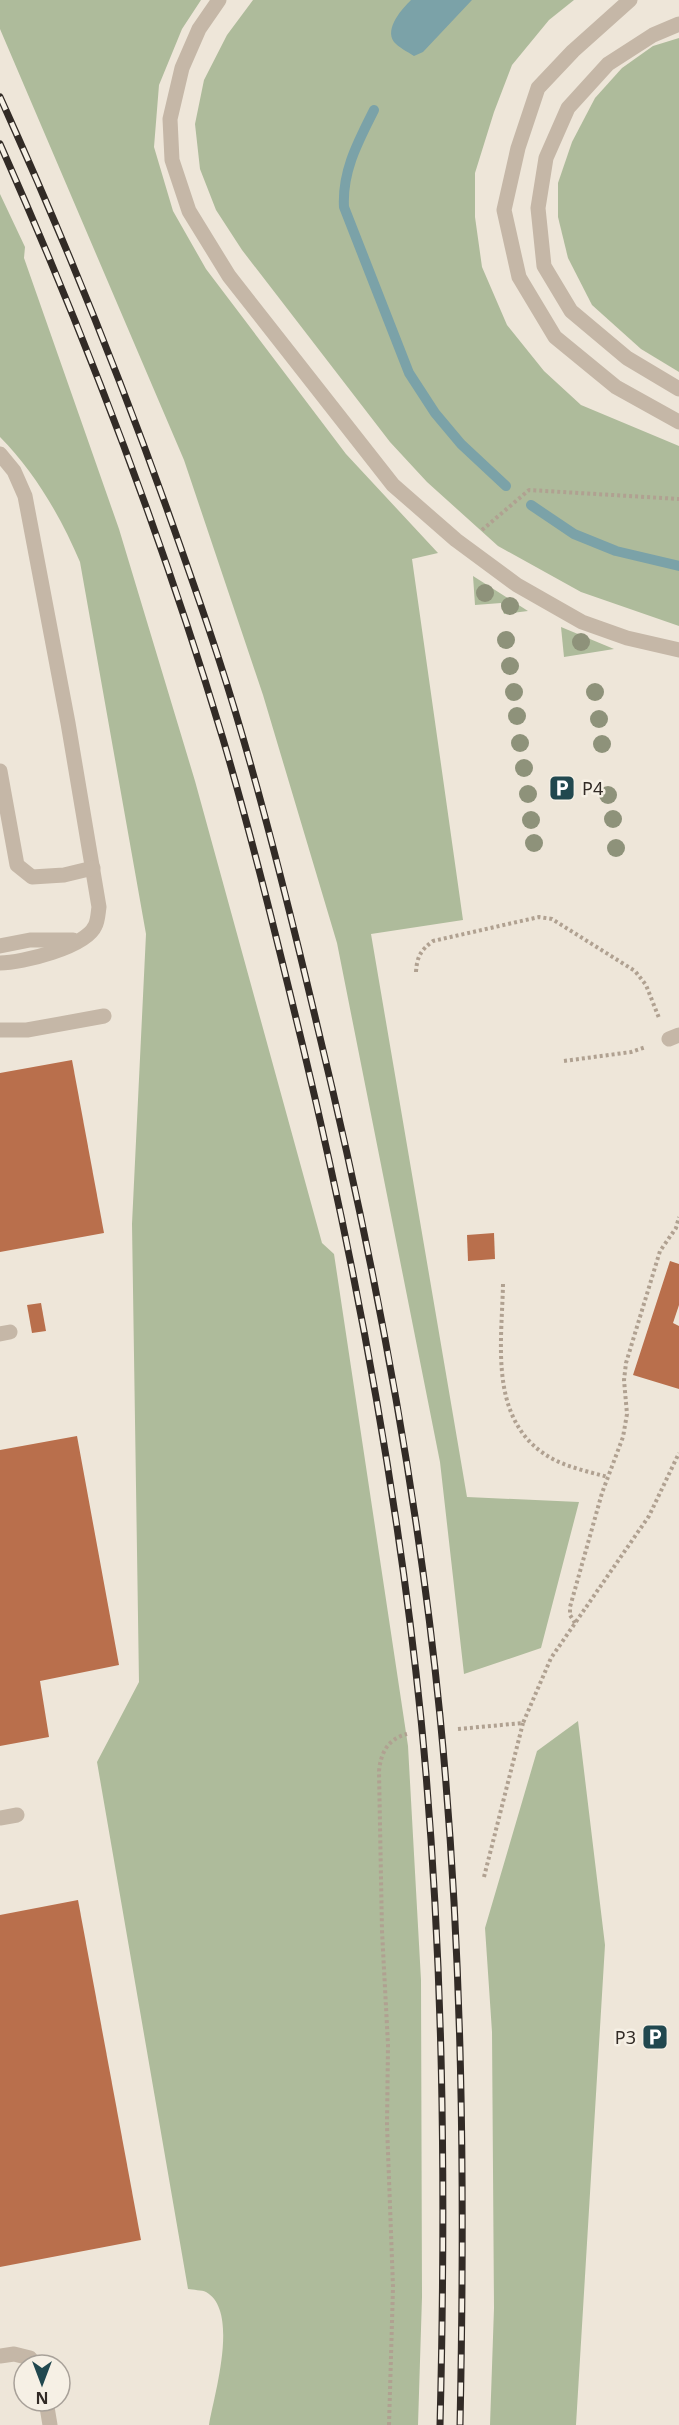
<svg xmlns="http://www.w3.org/2000/svg" width="679" height="2425" font-family="'Noto Sans',sans-serif">
<style>
.green{fill:#aebb9b}
.water{fill:#7ba2a8}
.lines{fill:none;stroke-linecap:round;stroke-linejoin:round}
.stream{stroke:#7ba2a8;stroke-width:10}
.building{fill:#b96f4c}
.path{stroke:#b0a191;stroke-width:4;stroke-dasharray:3 3;stroke-linecap:butt}
.service{stroke:#c5b7a7;stroke-width:15}
.minor{stroke:#c5b7a7;stroke-width:15}
.rail-casing{stroke:#322b26;stroke-width:7}
.rail{stroke:#f6f0e5;stroke-width:4.5;stroke-dasharray:14;stroke-linecap:butt}
.tree{fill:#8e927a}
.labels{text-anchor:middle;dominant-baseline:central;stroke-width:5;stroke-linejoin:round;paint-order:stroke}
.poi-label{font-size:18px;fill:#322b26;stroke:#f6f0e5;text-anchor:start}
</style>
<rect width="100%" height="100%" fill="#eee6d9"/>
<!-- green -->
<g class="green">
<path d="M0 0H201L182 29 159 85 154 147 173 211 206 269 346 454 438 553 412 559 463 920 371 934 467 1497 579 1502 541 1648 464 1674 440 1462 337 943 263 695 184 460 0 29Z"/>
<path d="M253 0H574L549 20 512 65 494 112 475 173V217L482 267 507 325 544 371 581 405 679 446V626L581 592 498 546 427 482 390 442 242 250 216 210 200 169 195 124 204 80 227 35Z"/>
<path d="M679 38V372L641 349 592 305 568 258 558 217V183L572 142 595 98 622 68 653 46Z"/>
<path d="M0 194 25 247 24 258 119 529 195 781 322 1243 334 1254 408 1746 421 1980 422 2297 418 2425H209C214 2395 240 2311 206 2292 202 2290 193 2290 188 2289L97 1762 139 1682 132 1224 146 934 80 562C61 517 34 471 0 437Z"/>
<path d="M473 576 528 611 504 614 501 603 475 605Z"/>
<path d="M561 627 614 649 564 657Z"/>
<path d="M578 1721 605 1945 576 2425H490L494 2308 492 2032 485 1928 537 1751Z"/>
</g>
<!-- water -->
<path class="water" d="M411 0H472L423 52 414 56C408 52 398 47 394 42 384 28 403 8 411 0Z"/>
<g class="lines">
<!-- stream -->
<g class="stream">
<path d="M374 110C358 142 342 171 344 207L409 373 435 413 461 444 506 486"/>
<path d="M531 505 574 534 616 551 679 566"/>
</g>
</g>
<!-- building -->
<g class="building">
<path d="M72 1060 104 1233 0 1252V1073Z"/>
<path d="M494 1233 495 1259 468 1261 467 1235Z"/>
<path d="M670 1261 679 1264V1305L673 1323 679 1326V1389L633 1375Z"/>
<path d="M41 1303 46 1331 32 1333 27 1305Z"/>
<path d="M77 1436 119 1665 40 1681 49 1737 0 1746V1450Z"/>
<path d="M78 1900 141 2240 0 2267V1915Z"/>
</g>
<g class="lines">
<!-- path -->
<g class="path">
<path d="M482 530 529 490 679 499"/>
<path d="M416 972C417 956 421 950 433 941L539 917 552 919 635 971 646 985 659 1018"/>
<path d="M564 1061 631 1052 646 1047"/>
<path d="M503 1284C502 1341 489 1415 543 1453 561 1466 586 1471 608 1477"/>
<path d="M575 1623 570 1615V1607L602 1493 623 1437 627 1414 624 1380 626 1363 660 1251 676 1228 679 1217"/>
<path d="M458 1729 523 1723 551 1658 649 1516 679 1453"/>
<path d="M484 1877 523 1723"/>
<path d="M389 2425 393 2287 387 2125 388 2045 382 1931 379 1771C381 1752 388 1739 407 1734"/>
</g>
<!-- service -->
<g class="service">
<path d="M219 0 199 29 182 68 170 119 172 160 189 211 229 276 393 485 456 540 517 585 582 622 627 638 679 650"/>
<path d="M0 454 14 471 25 496 68 723 99 907C98 913 98 921 95 926 86 947 22 963 0 963"/>
<path d="M0 771 17 865 32 877 64 875 93 868"/>
<path d="M0 946 30 940H73"/>
<path d="M0 1030H27L104 1016"/>
<path d="M669 1039 679 1035"/>
<path d="M0 1334 10 1332"/>
<path d="M0 1818 17 1815"/>
<path d="M0 2356 14 2354 30 2358 35 2365"/>
<path d="M46 2401 50 2425"/>
</g>
<!-- minor -->
<g class="minor">
<path d="M630 0 573 51 538 88 518 148 504 210 519 277 555 337 616 387 679 422"/>
<path d="M679 24 653 35 608 64 568 108 546 158 538 208 544 266 571 311 627 358 679 389"/>
</g>
<defs>
<g id="rail">
<path d="M0 97C61 232 117 369 167 509 194 585 221 661 243 738 271 834 295 932 318 1029 373 1255 417 1484 440 1716 463 1952 465 2188 460 2425"/>
<path d="M0 144C86 338 162 536 223 739 253 841 278 944 303 1047 356 1268 398 1493 421 1719 444 1954 446 2189 440 2425"/>
</g>
</defs>
<!-- rail casing -->
<use href="#rail" class="rail-casing"/>
<!-- rail -->
<use href="#rail" class="rail"/>
</g>
<!-- trees -->
<g class="tree">
<circle cx="485" cy="593" r="9"/>
<circle cx="510" cy="606" r="9"/>
<circle cx="506" cy="640" r="9"/>
<circle cx="581" cy="642" r="9"/>
<circle cx="510" cy="666" r="9"/>
<circle cx="514" cy="692" r="9"/>
<circle cx="595" cy="692" r="9"/>
<circle cx="517" cy="716" r="9"/>
<circle cx="599" cy="719" r="9"/>
<circle cx="520" cy="743" r="9"/>
<circle cx="602" cy="744" r="9"/>
<circle cx="524" cy="768" r="9"/>
<circle cx="528" cy="794" r="9"/>
<circle cx="608" cy="795" r="9"/>
<circle cx="613" cy="819" r="9"/>
<circle cx="531" cy="820" r="9"/>
<circle cx="534" cy="843" r="9"/>
<circle cx="616" cy="848" r="9"/>
</g>
<!-- icons -->
<defs>
<symbol id="parking-square" viewBox="-11 -11 22 22"><rect x="-9" y="-9" width="18" height="18" rx="4" fill="#21484f" stroke="#f6f0e5"/><path d="M-3.5-5.5H1a3.5 3.5 0 0 1 0 7H-1V5.5H-3.5ZM-1-3.4V-.6H.8a1.4 1.4 0 0 0 0-2.8Z" fill="#fff"/></symbol>
</defs>
<g fill-rule="evenodd">
<use href="#parking-square" x="547" y="773" width="30" height="30"/>
<use href="#parking-square" x="640" y="2022" width="30" height="30"/>
</g>
<g class="labels">
<!-- poi labels -->
<g class="poi-label">
<text x="582" y="788">P4</text>
<text x="636" y="2037" text-anchor="end">P3</text>
</g>
</g>
<!-- north arrow -->
<g transform="translate(42 2383) rotate(180)"><circle r="28" fill="#f6f0e5" stroke="#a8a199" stroke-width="1.5"/>
<path d="M0-4.5L10 22L0 15L-10 22Z" fill="#21484f"/>
<text y="-9" font-size="16" font-weight="bold" text-anchor="middle" fill="#322b26">N</text>
</g>
</svg>
